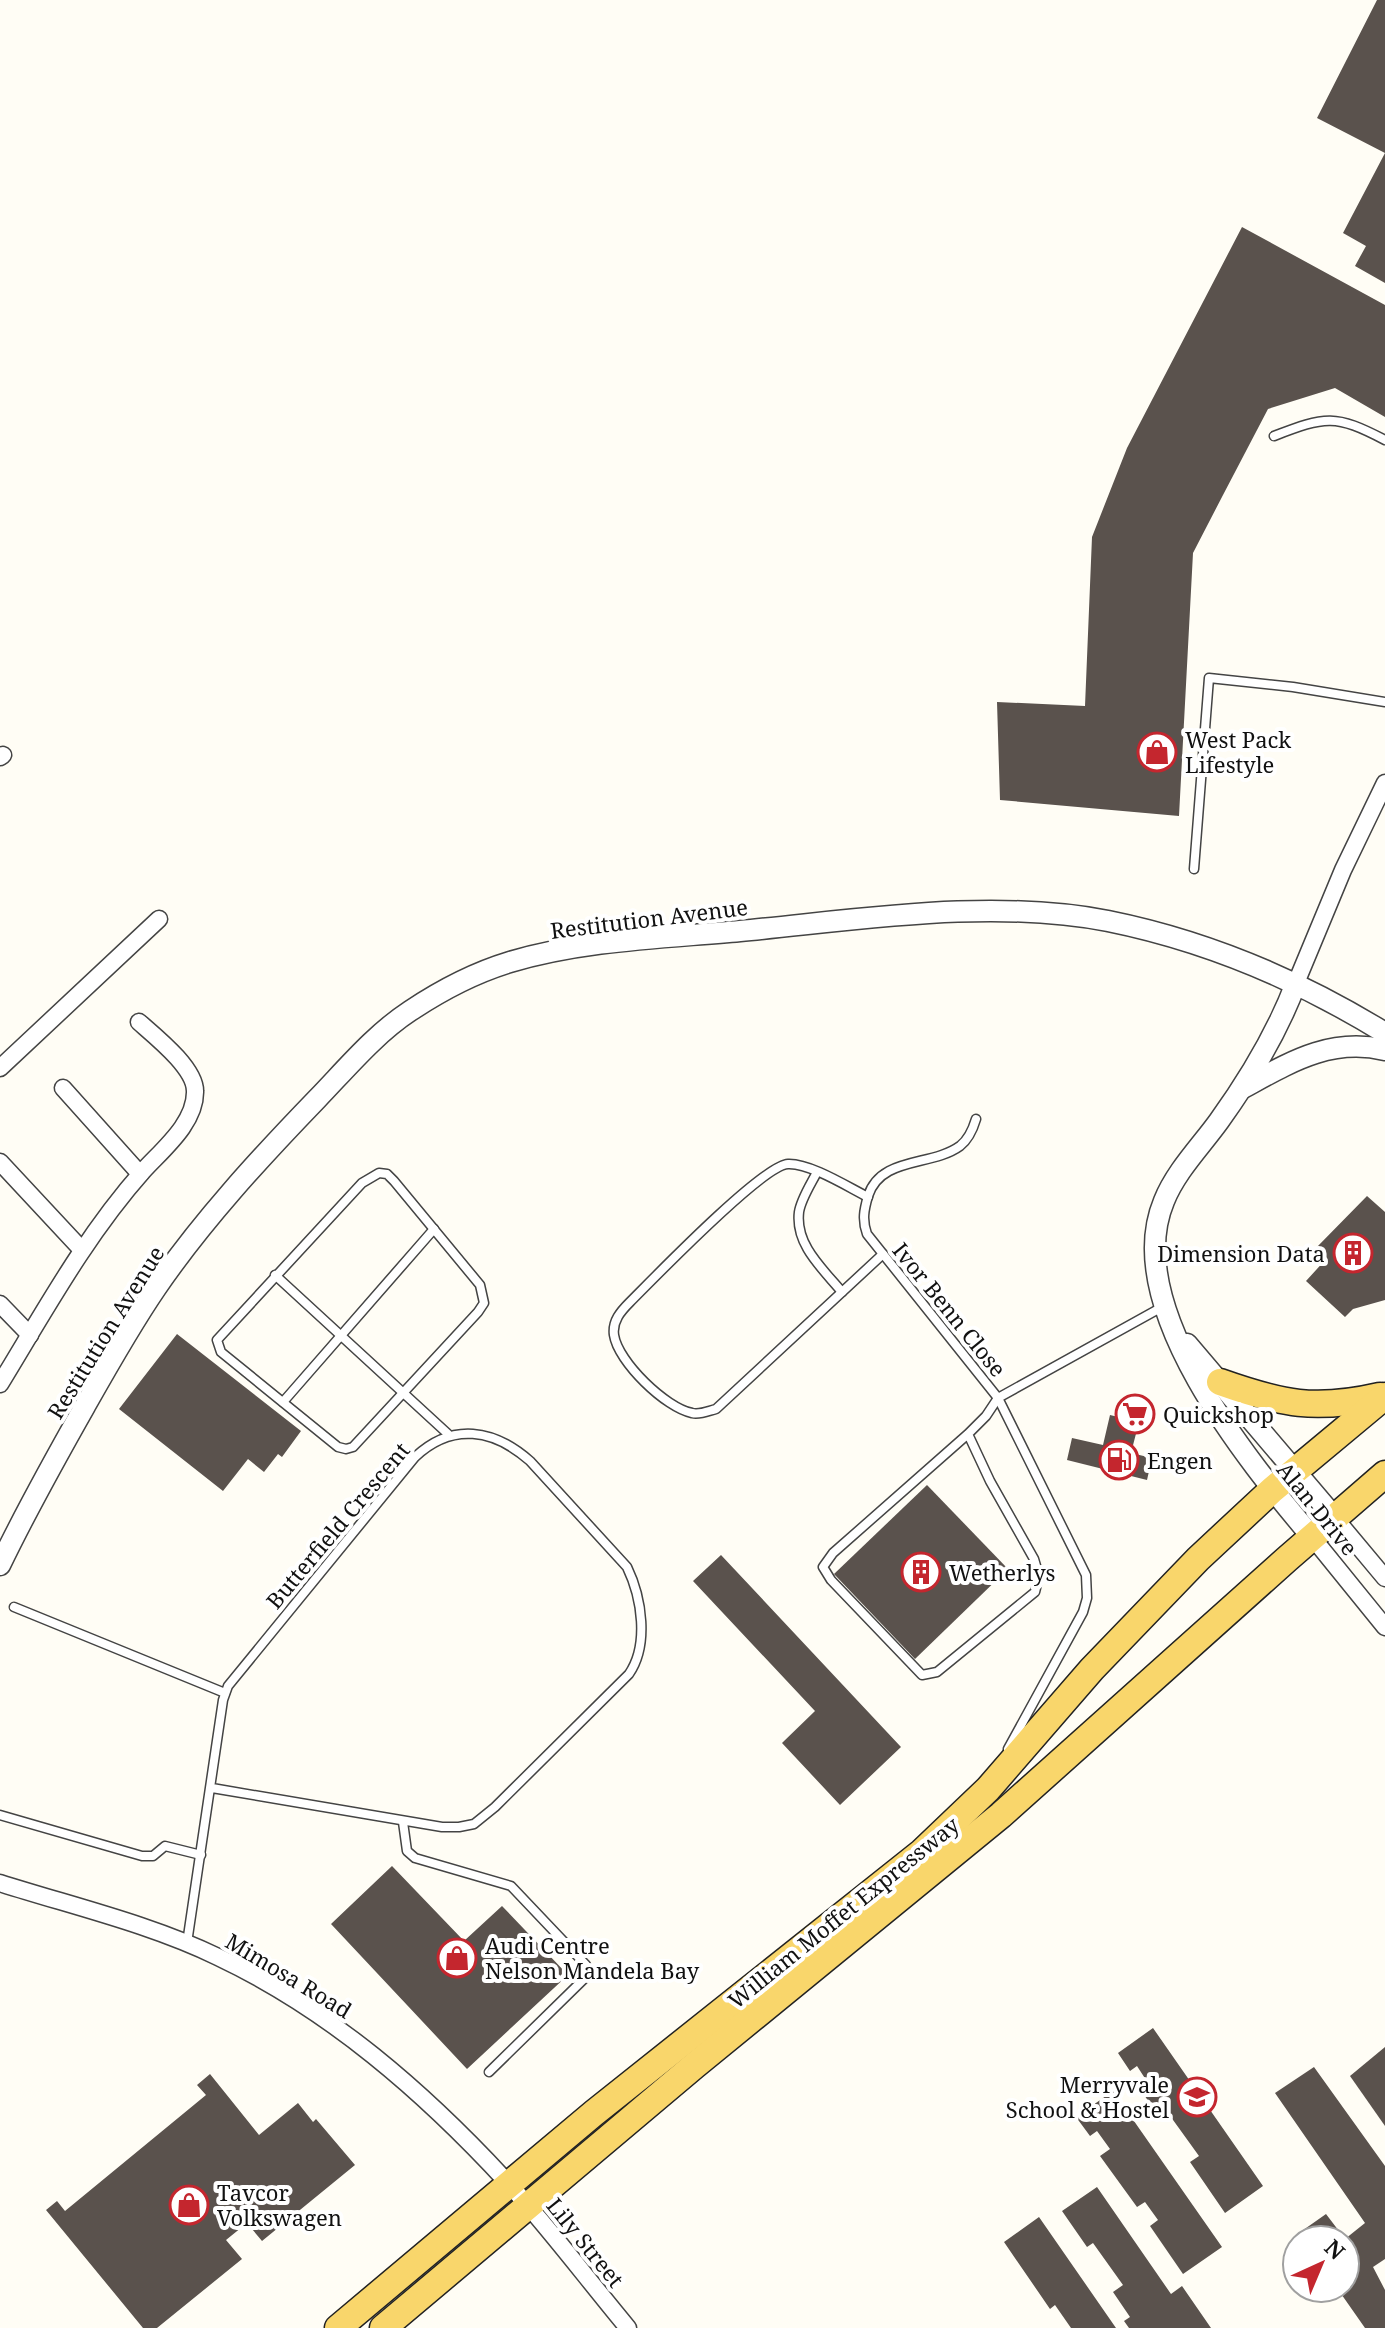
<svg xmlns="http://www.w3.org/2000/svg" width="1385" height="2328" font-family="'Noto Serif',serif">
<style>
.building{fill:#5a524d}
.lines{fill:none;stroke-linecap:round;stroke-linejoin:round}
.service-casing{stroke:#444;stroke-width:11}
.minor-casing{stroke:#444;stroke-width:19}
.tertiary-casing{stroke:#444;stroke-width:23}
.primary-casing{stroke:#222;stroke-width:29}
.service{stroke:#fff;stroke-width:8}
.minor{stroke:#fff;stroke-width:16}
.tertiary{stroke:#fff;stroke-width:20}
.primary{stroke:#f9d66b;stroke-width:26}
.labels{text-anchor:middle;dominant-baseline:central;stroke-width:8;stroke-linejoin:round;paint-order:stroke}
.poi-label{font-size:22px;fill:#111;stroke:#fff;text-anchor:start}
.street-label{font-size:22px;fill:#111;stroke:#fff}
</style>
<rect width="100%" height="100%" fill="#fffdf5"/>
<!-- building -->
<g class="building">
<path d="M1377 0H1385V283L1355 266 1366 246 1343 233 1385 153 1317 118Z"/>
<path d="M1242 227 1385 305V417L1335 388 1268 409 1223 495 1193 553 1179 816 1000 800 997 702 1085 706 1092 537 1127 448Z"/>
<path d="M1367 1196 1385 1212V1300L1353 1309 1345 1317 1306 1281 1327 1258 1316 1248Z"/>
<path d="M177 1334 301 1431 282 1457 278 1454 264 1472 248 1459 223 1491 119 1409Z"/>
<path d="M1110 1415 1139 1422 1131 1453 1152 1458 1147 1480 1067 1460 1072 1438 1103 1445Z"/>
<path d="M927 1485 1008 1569 915 1659 834 1574Z"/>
<path d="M721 1555 901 1747 840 1805 782 1743 815 1711 693 1581Z"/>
<path d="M392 1866 464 1941 502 1906 568 1975 467 2069 331 1924Z"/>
<path d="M1153 2028 1263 2186 1225 2213 1190 2162 1199 2156 1168 2113 1160 2118 1140 2089 1148 2083 1137 2066 1130 2071 1118 2053Z"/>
<path d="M1385 2047V2126L1350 2076Z"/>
<path d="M1314 2067 1385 2166V2259L1373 2267 1385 2290V2328H1365L1337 2288H1345V2240H1304L1299 2233 1326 2214 1345 2239 1365 2223 1275 2093Z"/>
<path d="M210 2074 259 2135 298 2103 313 2122 316 2119 355 2165 262 2241 247 2223 226 2240 242 2259 157 2328H143L46 2210 57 2201 65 2211 206 2095 197 2085Z"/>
<path d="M1113 2091 1222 2247 1183 2274 1150 2226 1158 2220 1145 2202 1137 2207 1100 2156 1110 2149 1097 2131 1090 2136 1076 2117Z"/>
<path d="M1097 2187 1171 2294 1182 2286 1211 2328H1129L1124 2321 1130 2317 1113 2292 1123 2285 1093 2243 1087 2247 1062 2211Z"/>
<path d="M1039 2217 1116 2328H1071L1055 2305 1050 2309 1004 2242Z"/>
</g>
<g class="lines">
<defs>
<g id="service">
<path d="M1274 436C1326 416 1335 414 1385 440"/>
<path d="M1194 869 1209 678 1293 687 1385 702"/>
<path d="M976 1119C973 1129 969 1139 960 1146 931 1167 881 1156 868 1196 864 1210 862 1220 867 1234L998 1398 1086 1575 1087 1598 1083 1612 1008 1749"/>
<path d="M817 1172C811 1184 801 1199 799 1212 795 1245 823 1269 842 1292"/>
<path d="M379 1173 387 1174 394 1181 480 1285 484 1303 478 1312 353 1447 346 1449 338 1447 221 1352 217 1340 362 1183Z"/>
<path d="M868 1197C848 1187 810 1163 788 1164 763 1165 654 1278 630 1302 621 1311 612 1321 614 1335 618 1362 666 1408 692 1413 700 1415 708 1411 716 1409L883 1254"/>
<path d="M275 1275 448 1434"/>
<path d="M283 1402 434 1229"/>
<path d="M968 1434 990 1481 1034 1559 1039 1576 1035 1592 937 1672 922 1675 831 1580 823 1567 833 1553 968 1434 986 1416 998 1398 1164 1306"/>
<path d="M14 1607 225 1693"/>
<path d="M0 1815 142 1856H153L165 1846 201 1855"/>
<path d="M403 1822 407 1851 415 1858 511 1886 586 1965 587 1976 489 2072"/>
<path d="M187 1943 223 1700 228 1686 415 1457C452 1422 494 1429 530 1461L627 1567C642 1598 649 1645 629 1674L495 1807 474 1824 459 1827H442L212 1788"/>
</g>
<g id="minor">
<path d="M0 757 3 755"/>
<path d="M1296 983 1343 870 1385 783"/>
<path d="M0 1068 159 919"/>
<path d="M63 1088 140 1174"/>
<path d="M0 1162 82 1250"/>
<path d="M0 1304 30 1335"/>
<path d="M0 1384C44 1312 86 1235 143 1171 162 1150 196 1123 195 1091 195 1068 156 1037 139 1022"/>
<path d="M1334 1517 1385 1578"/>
<path d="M1312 1537 1385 1627"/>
<path d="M0 1883C72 1906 150 1924 218 1957 330 2010 424 2092 508 2183 550 2229 588 2280 628 2328"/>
</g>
<g id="tertiary">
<path d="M1296 983C1277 1033 1250 1078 1219 1121 1201 1146 1176 1171 1164 1201 1120 1306 1248 1461 1312 1537"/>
<path d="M1243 1088C1289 1063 1330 1037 1385 1050"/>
<path d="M1187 1344 1334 1517"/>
<path d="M0 1565C26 1511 55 1459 85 1406 107 1367 130 1326 156 1288 202 1221 260 1158 317 1099 346 1069 375 1034 410 1011 440 991 477 972 510 962 584 940 664 938 740 931 858 920 990 898 1108 921 1207 941 1299 980 1385 1033"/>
</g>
<g id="primary">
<path d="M1220 1382C1282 1404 1315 1411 1380 1396"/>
<path d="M338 2328 594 2113 922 1852 988 1789 1092 1669 1198 1559 1272 1490 1385 1396"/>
<path d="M383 2328 694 2066 1001 1815 1287 1559 1385 1474"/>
</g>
</defs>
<!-- service casing -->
<use href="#service" class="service-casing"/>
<!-- minor casing -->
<use href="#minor" class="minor-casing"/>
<!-- tertiary casing -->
<use href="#tertiary" class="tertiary-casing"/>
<!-- primary casing -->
<use href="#primary" class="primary-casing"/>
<!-- service -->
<use href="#service" class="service"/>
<!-- minor -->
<use href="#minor" class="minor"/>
<!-- tertiary -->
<use href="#tertiary" class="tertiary"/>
<!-- primary -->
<use href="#primary" class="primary"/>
</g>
<!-- icons -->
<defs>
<symbol id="shop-ring" viewBox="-11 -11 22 22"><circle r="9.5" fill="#fff" stroke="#c4262e" stroke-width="1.5"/><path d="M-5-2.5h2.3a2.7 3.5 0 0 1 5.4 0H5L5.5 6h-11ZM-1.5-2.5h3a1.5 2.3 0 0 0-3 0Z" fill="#c4262e"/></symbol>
<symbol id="building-ring" viewBox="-11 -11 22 22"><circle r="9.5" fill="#fff" stroke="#c4262e" stroke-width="1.5"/><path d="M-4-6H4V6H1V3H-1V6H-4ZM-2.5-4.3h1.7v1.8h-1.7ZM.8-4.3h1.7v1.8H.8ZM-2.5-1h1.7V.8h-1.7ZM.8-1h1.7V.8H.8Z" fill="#c4262e"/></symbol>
<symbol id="supermarket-ring" viewBox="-11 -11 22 22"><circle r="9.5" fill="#fff" stroke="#c4262e" stroke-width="1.5"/><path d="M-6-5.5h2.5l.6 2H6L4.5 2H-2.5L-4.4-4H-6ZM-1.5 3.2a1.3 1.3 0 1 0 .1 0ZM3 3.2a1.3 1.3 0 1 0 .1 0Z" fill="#c4262e"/></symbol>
<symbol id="fuel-ring" viewBox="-11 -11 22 22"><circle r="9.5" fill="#fff" stroke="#c4262e" stroke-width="1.5"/><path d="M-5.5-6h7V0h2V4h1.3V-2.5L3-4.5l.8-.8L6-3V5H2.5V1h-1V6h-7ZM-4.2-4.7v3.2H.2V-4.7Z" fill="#c4262e"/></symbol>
<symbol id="school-ring" viewBox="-11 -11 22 22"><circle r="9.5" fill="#fff" stroke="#c4262e" stroke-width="1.5"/><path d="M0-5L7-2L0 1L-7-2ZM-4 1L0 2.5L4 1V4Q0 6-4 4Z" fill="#c4262e"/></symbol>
</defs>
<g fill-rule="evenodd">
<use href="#shop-ring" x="1135" y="730" width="44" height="44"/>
<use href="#building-ring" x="1331" y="1231" width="44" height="44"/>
<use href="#supermarket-ring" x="1113" y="1392" width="44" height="44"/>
<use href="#fuel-ring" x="1097" y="1438" width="44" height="44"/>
<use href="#building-ring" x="899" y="1550" width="44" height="44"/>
<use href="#shop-ring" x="435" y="1936" width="44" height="44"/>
<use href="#school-ring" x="1175" y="2075" width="44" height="44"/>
<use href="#shop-ring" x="167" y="2183" width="44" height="44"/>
</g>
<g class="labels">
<!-- poi labels -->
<g class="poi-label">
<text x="1185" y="739">West Pack<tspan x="1185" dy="25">Lifestyle</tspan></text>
<text x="1325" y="1253" text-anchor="end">Dimension Data</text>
<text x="1163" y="1414">Quickshop</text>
<text x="1147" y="1460">Engen</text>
<text x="949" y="1572">Wetherlys</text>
<text x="485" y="1945">Audi Centre<tspan x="485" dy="25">Nelson Mandela Bay</tspan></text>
<text x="1169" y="2084" text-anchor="end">Merryvale<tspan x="1169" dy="25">School &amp; Hostel</tspan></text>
<text x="217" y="2192">Tavcor<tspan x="217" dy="25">Volkswagen</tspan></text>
</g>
<!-- street labels -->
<g class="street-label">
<text transform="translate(649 918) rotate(-7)">Restitution Avenue</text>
<text transform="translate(950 1309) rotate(51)">Ivor Benn Close</text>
<text transform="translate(105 1332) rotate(-58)">Restitution Avenue</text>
<text transform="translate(1318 1508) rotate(51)">Alan Drive</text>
<text transform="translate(337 1525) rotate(-50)">Butterfield Crescent</text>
<text transform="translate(843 1912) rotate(-39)">William Moffet Expressway</text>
<text transform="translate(289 1975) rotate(31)">Mimosa Road</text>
<text transform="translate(586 2242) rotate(51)">Lily Street</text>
</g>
</g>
<!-- north arrow -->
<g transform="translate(1321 2264) rotate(44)"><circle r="38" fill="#ffffff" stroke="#a0a0a0" stroke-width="2"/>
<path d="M0-6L14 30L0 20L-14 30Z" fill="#c4262e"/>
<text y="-12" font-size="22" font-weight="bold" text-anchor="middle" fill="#111111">N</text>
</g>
</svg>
